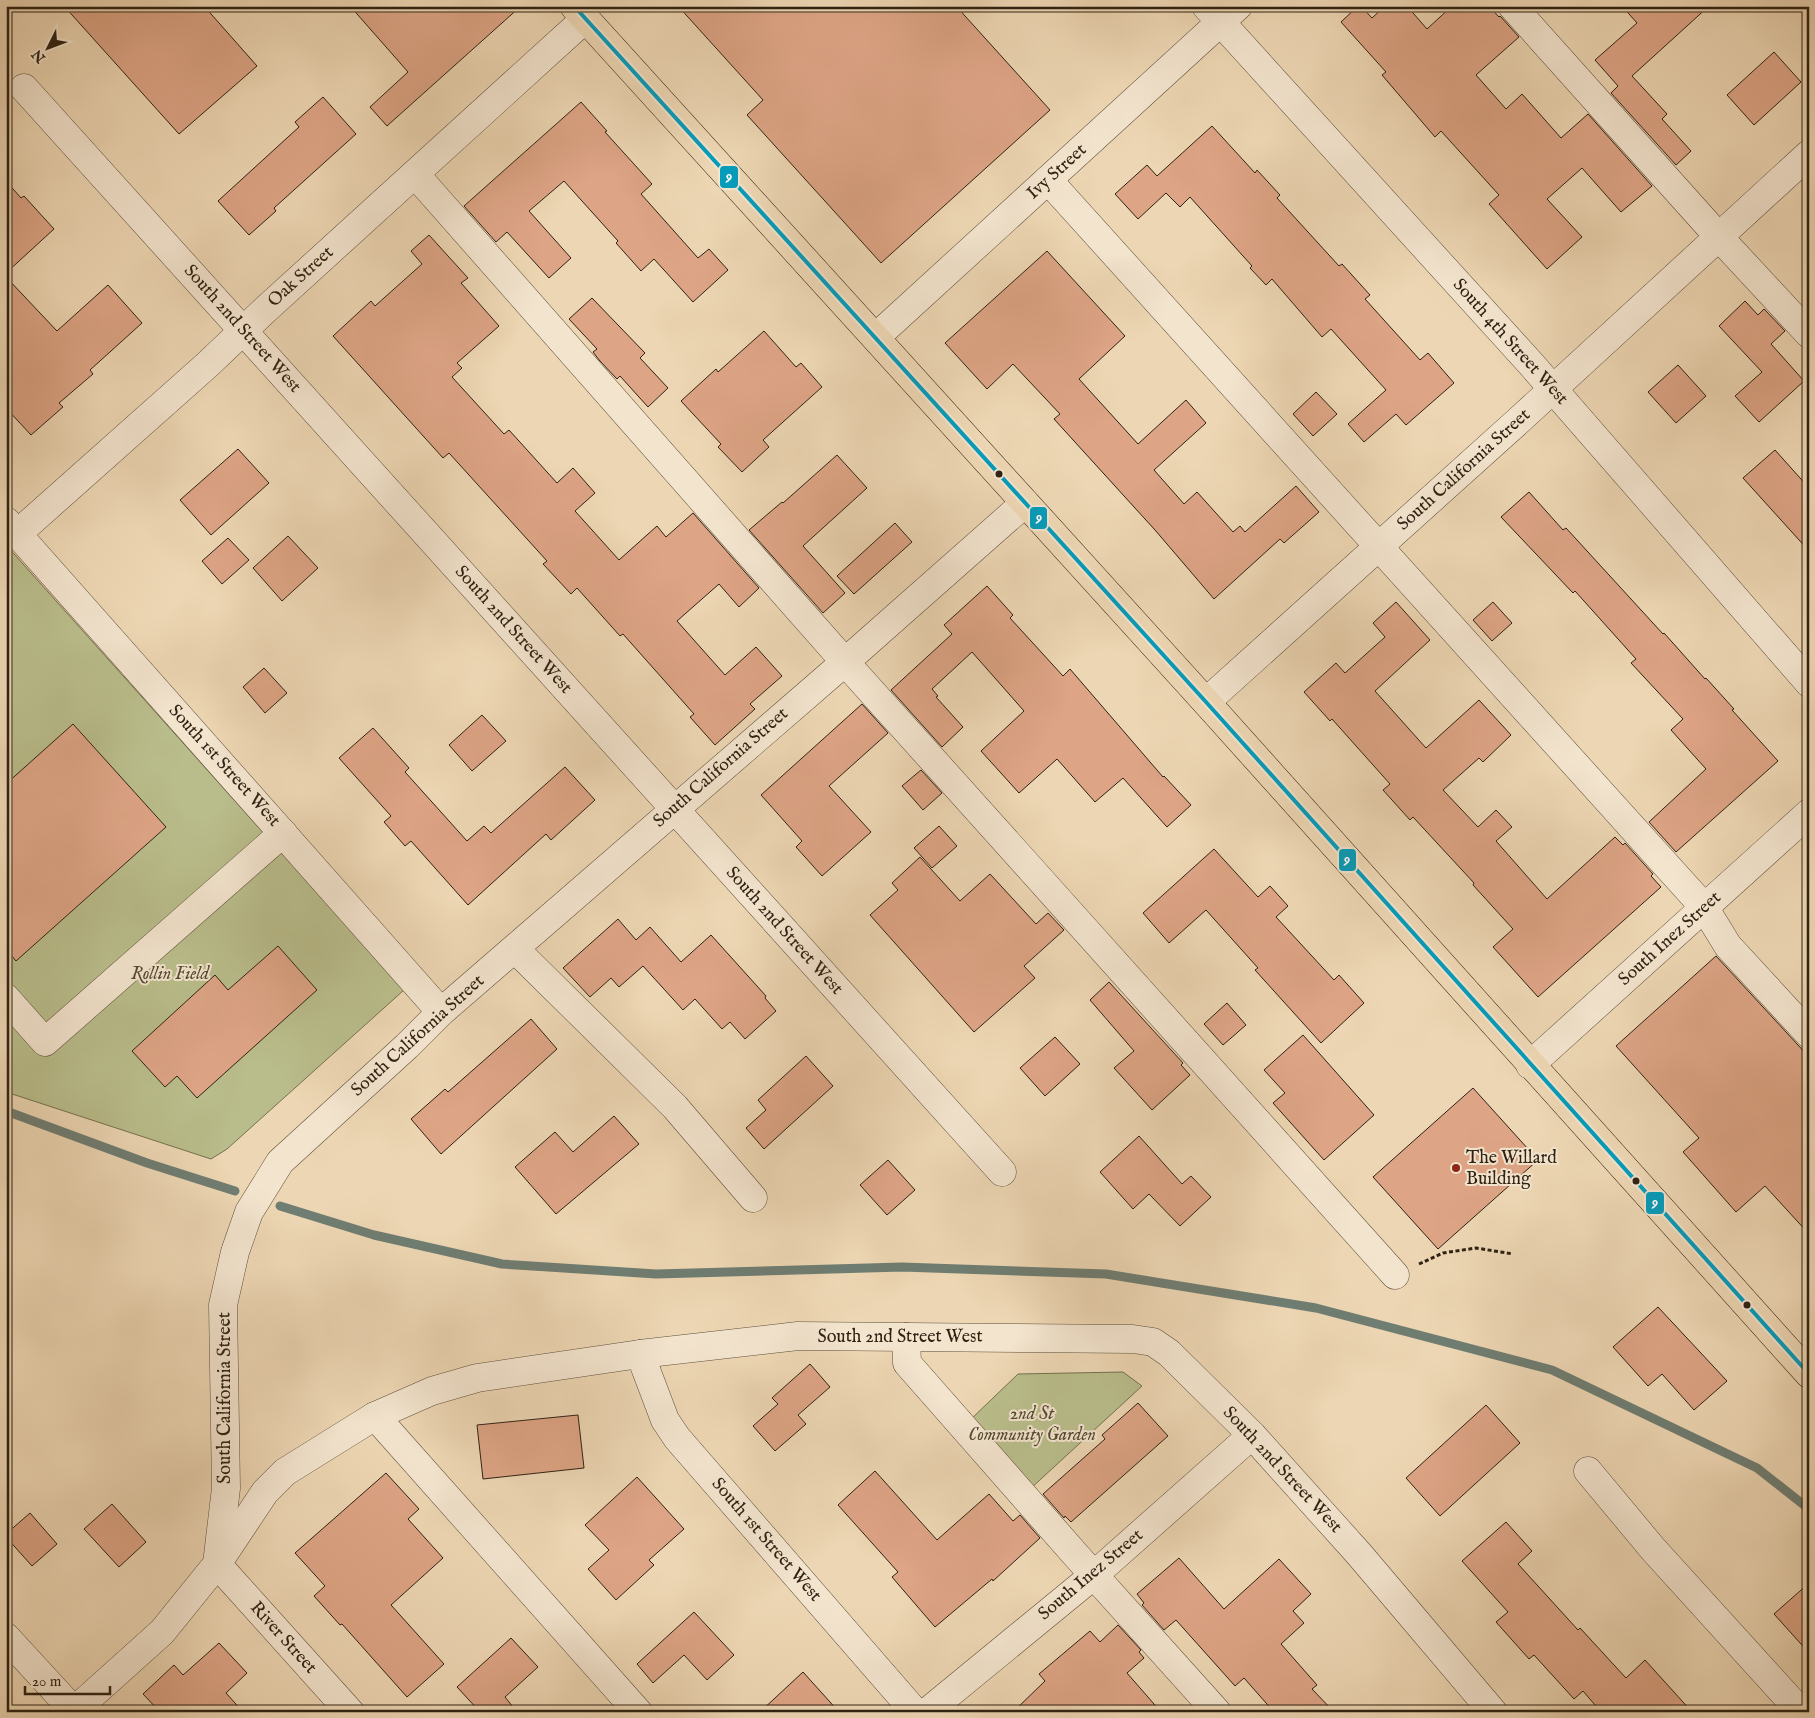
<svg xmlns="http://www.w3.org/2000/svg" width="1815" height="1718" font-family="'IM FELL English',serif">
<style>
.green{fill:#b9bd8b;stroke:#74704f}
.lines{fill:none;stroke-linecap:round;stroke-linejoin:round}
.stream{stroke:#6f7d72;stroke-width:9}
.building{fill:#dda485;stroke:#2f2213}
.minor-casing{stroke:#5e4f3b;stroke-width:29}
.major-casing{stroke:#2f2213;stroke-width:29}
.path{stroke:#2f2213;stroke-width:3;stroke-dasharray:4 2.5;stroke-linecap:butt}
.minor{stroke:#f3e4ce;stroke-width:28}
.major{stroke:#edd6b3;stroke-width:28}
.bus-1-casing{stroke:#f3e4ce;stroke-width:8}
.bus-1{stroke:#059cbb;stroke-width:4}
.bus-dot{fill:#2f2213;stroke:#f3e4ce;stroke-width:2}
.poi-dot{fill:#8f2418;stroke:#f3e4ce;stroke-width:2}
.labels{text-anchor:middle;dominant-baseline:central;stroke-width:4;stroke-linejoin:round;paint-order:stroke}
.street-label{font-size:18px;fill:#2f2213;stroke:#f3e4ce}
.park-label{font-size:18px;font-style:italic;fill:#524931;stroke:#f3e4ce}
.poi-label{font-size:18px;fill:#2f2213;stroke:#f3e4ce;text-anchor:start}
.line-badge{stroke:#f3e4ce;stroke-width:2}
.badge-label{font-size:14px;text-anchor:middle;font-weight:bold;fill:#fff}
</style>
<rect width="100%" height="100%" fill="#edd6b3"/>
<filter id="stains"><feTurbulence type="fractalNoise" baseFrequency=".004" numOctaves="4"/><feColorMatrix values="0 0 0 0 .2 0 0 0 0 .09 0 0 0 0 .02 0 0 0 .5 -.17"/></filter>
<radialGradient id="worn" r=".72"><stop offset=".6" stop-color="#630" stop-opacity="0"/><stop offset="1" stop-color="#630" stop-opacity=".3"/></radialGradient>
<!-- green -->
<g class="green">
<path d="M6 545 404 990 227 1149 211 1159 6 1092Z"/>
<path d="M1123 1372 1142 1386 1029 1490 968 1422 1018 1374Z"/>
</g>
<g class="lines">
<!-- stream -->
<g class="stream">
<path d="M6 1111 147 1163 235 1191"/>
<path d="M280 1206 374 1235 502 1264 656 1274 902 1267 1106 1274 1316 1308 1552 1370 1757 1468 1809 1509"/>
</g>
</g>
<!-- building -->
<g class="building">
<path d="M64 6H204L257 66 179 134Z"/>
<path d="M350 6H521L387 126 370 107 408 72Z"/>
<path d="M678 6H956L1050 110 881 263 747 115 763 100Z"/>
<path d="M1358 6H1361L1372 18 1385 6H1407L1427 29 1452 6H1489L1499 17 1500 16 1519 37 1476 75 1506 109 1522 94 1561 138 1588 114 1652 186 1621 212 1582 168 1547 199 1582 237 1547 269 1489 204 1499 195 1441 131 1435 137 1382 75 1386 72 1341 22Z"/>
<path d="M1622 6H1709L1632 76 1667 114 1662 119 1691 151 1676 165 1611 93 1618 86 1595 60 1637 23Z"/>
<path d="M1774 52 1801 82 1754 125 1727 95Z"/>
<path d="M323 97 356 134 274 208 276 211 249 235 218 201 299 127 295 122Z"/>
<path d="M581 102 607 131 605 132 652 184 641 194 698 258 709 249 728 270 693 302 654 259 641 271 616 243 618 241 564 181 529 211 571 258 549 278 507 232 496 242 464 206Z"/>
<path d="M1212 126 1255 173 1257 170 1280 195 1277 198 1339 266 1342 264 1370 295 1365 299 1420 360 1428 353 1454 383 1406 425 1396 414 1364 442 1348 424 1386 390 1331 329 1322 337 1272 279 1266 285 1250 268 1252 266 1190 197 1180 207 1166 193 1138 219 1115 194 1147 165 1157 176Z"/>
<path d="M6 181 21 198 24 196 54 229 6 273Z"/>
<path d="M429 235 468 278 461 283 499 326 457 363 462 368 452 377 504 434 509 430 557 483 573 468 595 493 575 511 619 560 657 526 666 537 693 513 759 588 739 607 719 584 677 621 725 675 756 647 782 676 750 704 755 709 715 745 690 717 694 714 623 634 620 636 577 588 571 594 543 564 547 561 449 453 443 458 333 336 371 301 375 306 422 264 411 251Z"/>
<path d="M1047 251 1125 336 1079 379 1138 444 1186 400 1206 423 1154 470 1184 504 1197 492 1233 532 1240 526 1245 532 1296 486 1319 512 1284 543 1280 539 1214 599 1155 530 1054 419 1060 414 1013 364 987 389 945 343Z"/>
<path d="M6 277 57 331 108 285 142 323 90 370 93 374 59 403 63 407 31 435 6 408Z"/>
<path d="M592 298 645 353 640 358 668 388 648 407 620 376 617 379 600 361 593 352 597 349 569 319Z"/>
<path d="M1745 301 1758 315 1764 309 1785 331 1771 344 1804 381 1759 422 1735 396 1762 372 1719 326Z"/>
<path d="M764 331 796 367 801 363 822 387 763 440 769 447 742 472 718 447 721 444 681 401 716 369 718 372Z"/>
<path d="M1678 365 1706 396 1676 423 1648 392Z"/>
<path d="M1316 392 1337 414 1313 436 1293 414Z"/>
<path d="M238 449 269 483 211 535 180 500Z"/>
<path d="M1775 450 1809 488V551L1743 478Z"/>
<path d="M837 455 867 488 803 546 845 593 823 613 749 530 782 502 783 503Z"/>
<path d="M1529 492 1563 530 1566 528 1663 634 1664 633 1705 679 1706 678 1734 709 1732 710 1778 761 1676 852 1649 822 1706 769 1671 730 1683 719 1631 663 1636 659 1575 591 1573 593 1501 517Z"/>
<path d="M895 523 912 542 854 594 837 576Z"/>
<path d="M288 536 318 568 282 601 253 568Z"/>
<path d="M228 538 249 560 222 584 202 561Z"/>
<path d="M987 586 1013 615 1010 618 1063 676 1070 669 1163 777 1164 776 1191 805 1167 827 1123 778 1095 802 1057 759 1019 793 981 751 1024 711 972 652 932 689 938 696 936 697 963 727 942 747 891 690 952 634 944 625Z"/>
<path d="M1396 602 1430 640 1375 691 1426 748 1479 700 1511 735 1483 762 1479 758 1443 790 1478 827 1496 810 1512 827 1496 841 1547 899 1615 837 1623 845 1625 843 1653 874 1651 876 1661 887 1538 997 1493 947 1513 929 1473 885 1474 883 1413 817 1410 820 1383 790 1390 784 1332 719 1330 721 1304 692 1336 663 1345 673 1385 637 1373 623Z"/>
<path d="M1493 602 1512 623 1492 641 1473 620Z"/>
<path d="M264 668 287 693 265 713 243 687Z"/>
<path d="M862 704 888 733 829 786 871 832 822 876 796 847 802 841 761 795Z"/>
<path d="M482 715 506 741 472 771 449 745Z"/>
<path d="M73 724 166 827 16 961 6 949V784Z"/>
<path d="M373 728 409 768 405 772 467 841 484 826 491 833 565 767 595 800 551 840 546 834 468 905 411 841 405 846 384 822 391 816 339 758Z"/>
<path d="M921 770 942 793 923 810 902 786Z"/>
<path d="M939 826 957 846 932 868 914 848Z"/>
<path d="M1214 849 1258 897 1270 886 1288 906 1276 917 1334 980 1339 975 1364 1003 1321 1043 1255 970 1258 968 1206 910 1169 943 1143 913Z"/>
<path d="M920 857 960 901 990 874 1036 924 1048 913 1064 930 1024 966 1035 978 974 1032 870 915 898 890 892 883Z"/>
<path d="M618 919 636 940 650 927 681 962 711 935 766 996 765 998 776 1011 745 1039 730 1022 722 1029 695 999 683 1010 643 966 619 987 611 978 590 997 563 968Z"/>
<path d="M278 946 317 990 197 1098 177 1076 165 1087 132 1051 215 975 228 990Z"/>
<path d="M1716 956 1809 1057V1234L1765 1186 1736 1212 1683 1152 1699 1138 1616 1046Z"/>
<path d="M1109 982 1183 1063 1181 1065 1190 1075 1152 1110 1114 1068 1134 1051 1090 1000Z"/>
<path d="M1227 1003 1246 1025 1223 1045 1204 1024Z"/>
<path d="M531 1019 557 1049 441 1154 411 1119 445 1089 448 1092Z"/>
<path d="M1303 1035 1374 1115 1324 1160 1273 1103 1285 1093 1264 1070Z"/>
<path d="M1055 1037 1080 1064 1045 1096 1020 1068Z"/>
<path d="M806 1056 833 1086 764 1149 746 1128 766 1110 758 1100Z"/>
<path d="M1473 1088 1538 1160 1438 1249 1373 1177Z"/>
<path d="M614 1116 639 1144 556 1214 515 1167 555 1132 573 1152Z"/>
<path d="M1139 1136 1182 1184 1191 1176 1211 1197 1180 1226 1149 1194 1133 1209 1100 1172Z"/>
<path d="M888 1160 915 1190 887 1215 860 1185Z"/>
<path d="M1658 1307 1727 1381 1694 1410 1662 1374 1648 1386 1613 1347Z"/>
<path d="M810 1364 830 1387 798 1415 806 1424 775 1451 753 1426 778 1404 772 1398Z"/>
<path d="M1138 1403 1168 1436 1071 1522 1065 1516 1064 1518 1043 1494 1105 1439 1102 1435Z"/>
<path d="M1486 1405 1520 1443 1440 1516 1406 1478Z"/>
<path d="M578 1415 584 1468 483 1479 477 1425Z"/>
<path d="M875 1471 937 1540 989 1494 1013 1521 1020 1515 1040 1538 993 1581 992 1579 935 1627 892 1577 898 1572 838 1505Z"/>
<path d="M386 1473 419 1509 408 1519 443 1558 391 1605 444 1664 407 1697 342 1624 340 1625 314 1596 325 1586 295 1553Z"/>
<path d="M637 1477 684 1529 649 1560 654 1565 616 1600 588 1569 609 1550 585 1525Z"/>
<path d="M112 1504 146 1542 119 1567 84 1529Z"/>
<path d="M30 1513 57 1544 32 1566 6 1537V1534Z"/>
<path d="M1506 1522 1532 1551 1518 1564 1578 1630 1580 1628 1626 1678 1645 1660 1692 1712H1601L1583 1691 1574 1699 1534 1655 1529 1659 1496 1622 1508 1612 1462 1561Z"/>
<path d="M1179 1558 1224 1609 1279 1559 1311 1594 1293 1611 1304 1623 1281 1644 1317 1685 1312 1689 1334 1712H1274L1244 1678 1235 1686 1176 1620 1164 1630 1142 1605 1144 1603 1137 1594Z"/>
<path d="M1809 1583V1653L1774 1614Z"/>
<path d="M694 1612 734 1655 707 1680 684 1655 653 1683 637 1664Z"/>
<path d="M1118 1625 1141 1650 1139 1652 1144 1658 1127 1673 1161 1712H1013L1045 1681 1039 1674 1090 1631 1100 1642Z"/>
<path d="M511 1638 538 1667 505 1697 517 1712H480L457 1687Z"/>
<path d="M219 1643 247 1673 226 1693 243 1712H160L143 1694 174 1665 183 1675Z"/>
<path d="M803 1672 839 1712H760Z"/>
</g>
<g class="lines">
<defs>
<g id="minor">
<path d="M1206 6 1532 365 1809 683"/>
<path d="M1512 6 1718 236 1809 334"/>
<path d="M24 88 1002 1172"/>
<path d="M415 174 845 662 1395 1275"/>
<path d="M1048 180 1704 907 1728 946 1809 1034"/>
<path d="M876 337 1238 6"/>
<path d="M6 521 441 1012"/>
<path d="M17 534 207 365 265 310 585 19"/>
<path d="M1206 702 1517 422 1809 154"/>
<path d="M515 949 675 1107 753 1198"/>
<path d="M6 998 45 1042 283 833"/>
<path d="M1530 1065 1809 813"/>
<path d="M906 1337 907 1363 1074 1553 1217 1712"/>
<path d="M640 1354 665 1420 677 1438 915 1712"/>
<path d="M375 1416 638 1712"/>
<path d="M1588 1471 1653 1549 1801 1712"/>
<path d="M6 1637 75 1712"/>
<path d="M73 1712 162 1632 217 1564 226 1488 223 1305 235 1252 249 1212 280 1162 407 1046 441 1012 845 662 1025 503"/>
<path d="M350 1712 217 1564 265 1492 285 1472 375 1416 432 1391 477 1378 640 1354 798 1336 1133 1339 1153 1342 1169 1353 1252 1435 1359 1554 1493 1712"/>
<path d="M927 1712 1094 1575 1252 1435"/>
</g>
<path id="major" d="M574 6 1206 702 1809 1374"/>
</defs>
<!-- minor casing -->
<use href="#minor" class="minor-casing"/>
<!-- major casing -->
<use href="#major" class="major-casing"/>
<!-- path -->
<path class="path" d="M1419 1264 1443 1253 1476 1248 1513 1254"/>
<!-- minor -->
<use href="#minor" class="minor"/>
<!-- major -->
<use href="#major" class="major"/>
<defs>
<path id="bus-1" d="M574 6 1206 702 1809 1374"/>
</defs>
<!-- bus-1 casing -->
<use href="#bus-1" class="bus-1-casing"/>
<!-- bus-1 -->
<use href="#bus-1" class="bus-1"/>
</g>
<!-- markers -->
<g class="bus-dot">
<circle cx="999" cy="474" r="4.5"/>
<circle cx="1636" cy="1181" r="4.5"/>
<circle cx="1747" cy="1305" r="4.5"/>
</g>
<circle class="poi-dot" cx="1456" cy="1168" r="5"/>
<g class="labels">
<!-- street labels -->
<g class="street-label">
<text transform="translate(1057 172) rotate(-42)">Ivy Street</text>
<text transform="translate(301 277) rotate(-42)">Oak Street</text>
<text transform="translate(242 329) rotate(48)">South 2nd Street West</text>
<text transform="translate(1510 342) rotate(48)">South 4th Street West</text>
<text transform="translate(1464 470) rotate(-42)">South California Street</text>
<text transform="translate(513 630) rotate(48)">South 2nd Street West</text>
<text transform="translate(224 766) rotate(48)">South 1st Street West</text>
<text transform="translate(721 768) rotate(-41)">South California Street</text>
<text transform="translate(784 931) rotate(48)">South 2nd Street West</text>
<text transform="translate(1670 939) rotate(-42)">South Inez Street</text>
<text transform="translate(418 1036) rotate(-42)">South California Street</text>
<text x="900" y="1337">South 2nd Street West</text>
<text transform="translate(225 1398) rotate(-90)">South California Street</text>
<text transform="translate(1282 1470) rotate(47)">South 2nd Street West</text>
<text transform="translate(766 1540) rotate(49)">South 1st Street West</text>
<text transform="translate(1091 1575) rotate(-40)">South Inez Street</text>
<text transform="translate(283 1638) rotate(48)">River Street</text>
</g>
<!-- park labels -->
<g class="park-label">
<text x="170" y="974">Rollin Field</text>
<text x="1032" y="1414">2nd St<tspan x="1032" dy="21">Community Garden</tspan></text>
</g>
<!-- poi labels -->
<g class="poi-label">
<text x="1466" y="1158">The Willard<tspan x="1466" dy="21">Building</tspan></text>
</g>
</g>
<g class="line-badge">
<rect x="719" y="165" width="20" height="24" rx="5" fill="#059cbb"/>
<rect x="1029" y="506" width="19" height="24" rx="5" fill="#059cbb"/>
<rect x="1338" y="848" width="19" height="24" rx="5" fill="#059cbb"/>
<rect x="1645" y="1191" width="20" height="24" rx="5" fill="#059cbb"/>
</g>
<g class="badge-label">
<text x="729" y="181">9</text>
<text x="1039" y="522">9</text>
<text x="1347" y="864">9</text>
<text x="1655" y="1207">9</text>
</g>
<!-- margin -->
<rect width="1815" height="1718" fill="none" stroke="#edd6b3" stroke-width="25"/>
<rect x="8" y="8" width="1800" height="1703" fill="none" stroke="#2f2213" stroke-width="2.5"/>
<rect x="12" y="12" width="1790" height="1693" fill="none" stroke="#2f2213"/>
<!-- north arrow -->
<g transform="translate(48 48) rotate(228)" stroke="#f3e4ce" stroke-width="4" paint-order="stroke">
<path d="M0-4L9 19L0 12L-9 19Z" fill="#2f2213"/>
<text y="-8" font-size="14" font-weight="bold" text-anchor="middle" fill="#2f2213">N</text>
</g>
<!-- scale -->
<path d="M25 1686v8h85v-8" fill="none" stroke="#2f2213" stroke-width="2.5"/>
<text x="32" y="1686" font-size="15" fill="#2f2213" stroke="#f3e4ce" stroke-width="4" paint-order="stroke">20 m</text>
<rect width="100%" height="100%" filter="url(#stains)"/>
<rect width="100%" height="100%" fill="url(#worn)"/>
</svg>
